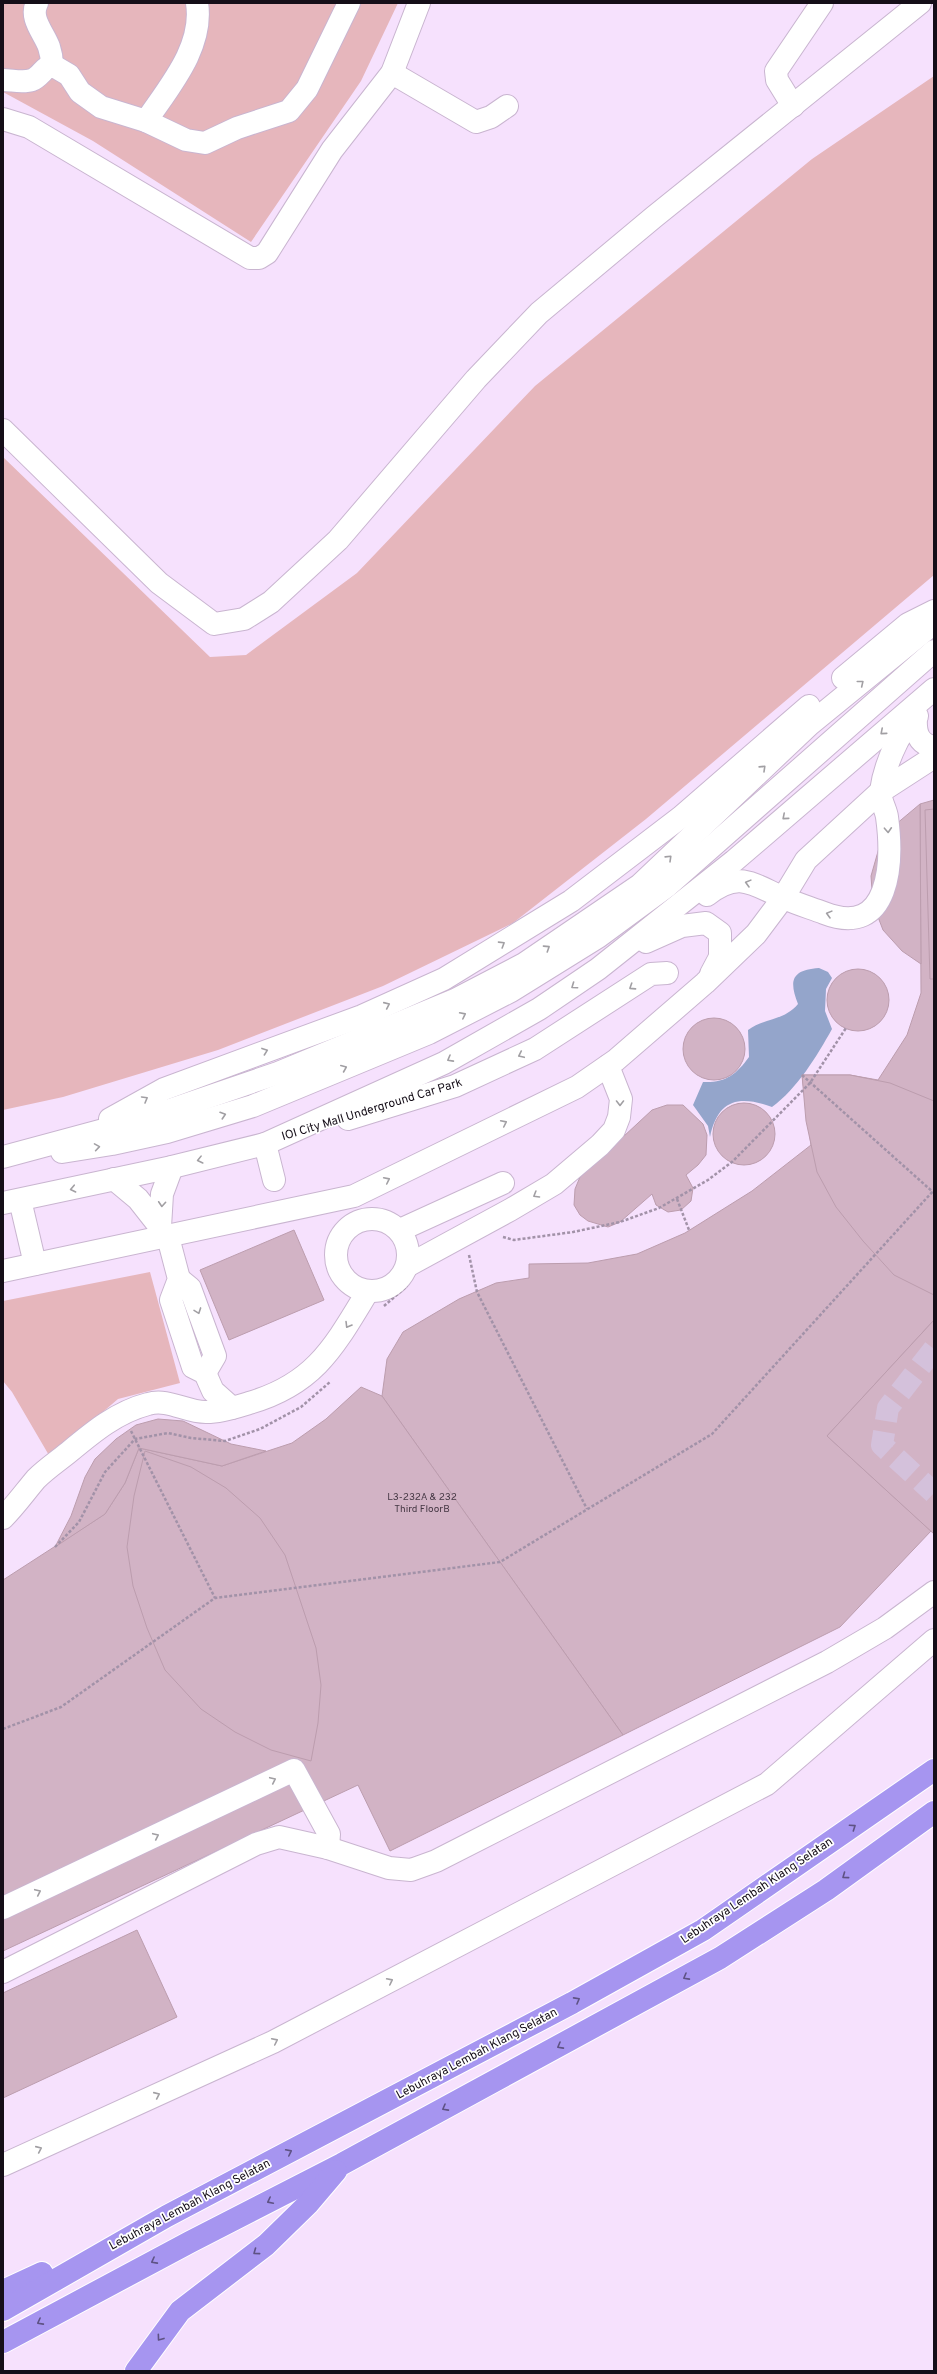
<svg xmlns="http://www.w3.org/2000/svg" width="937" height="2374" font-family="Overpass,sans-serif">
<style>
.green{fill:#e6b6bc}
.water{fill:#94a5cb}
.building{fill:#d2b3c5;stroke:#bc9dae}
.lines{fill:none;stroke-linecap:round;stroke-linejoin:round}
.minor-tunnel{stroke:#d4c1db;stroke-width:22;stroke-dasharray:22 11;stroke-linecap:butt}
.minor-casing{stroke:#c9b5d0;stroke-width:24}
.highway-casing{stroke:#fff;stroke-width:24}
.path{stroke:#a292a8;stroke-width:2.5;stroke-dasharray:3 2;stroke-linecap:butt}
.minor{stroke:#fff;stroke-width:22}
.highway{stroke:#a695f0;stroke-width:22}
.oneway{stroke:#a19fa3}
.oneway2{stroke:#5e5284}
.labels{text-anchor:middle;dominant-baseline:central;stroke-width:3.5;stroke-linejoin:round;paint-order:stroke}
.number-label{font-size:10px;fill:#443743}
.street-label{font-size:12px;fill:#150e18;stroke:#fff}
</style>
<rect width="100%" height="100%" fill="#f6e1fd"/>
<!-- green -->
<g class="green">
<path d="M3 3H398L361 81 251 242 93 141 3 92Z"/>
<path d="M934 76V575L646 819 513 923 383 986 218 1050 63 1097 3 1110V457L210 657 246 655 357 573 535 386 812 159Z"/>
<path d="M150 1272 180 1383 118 1399 50 1457 12 1392 3 1381V1301Z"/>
</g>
<!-- water -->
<path class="water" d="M819 968 828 972 832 978 826 989 825 1011 832 1029C817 1056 797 1089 772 1107 739 1095 718 1099 710 1137L708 1126 693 1105 703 1082C725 1083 736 1075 749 1057L748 1030C764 1018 784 1021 798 1004 789 981 791 970 819 968Z"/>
<!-- building -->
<g class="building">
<path d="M934 800V1320L827 1436 931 1531 840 1627 623 1735 382 1396 387 1359 403 1332 459 1299 496 1283 529 1278V1264L588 1263 637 1254 685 1233 752 1191 811 1145 802 1075H850L878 1080 907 1035 921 993 920 804Z"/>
<path d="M920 804 921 964 902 951 883 930 873 904 871 876 879 848 895 825Z"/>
<path d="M934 809V979H930L925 810Z"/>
<circle cx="858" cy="1000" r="31"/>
<circle cx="714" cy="1049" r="31"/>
<path d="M802 1075H850L890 1083 934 1101V1295L894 1275 863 1241 836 1207 817 1172 806 1121Z"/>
<circle cx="744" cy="1134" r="31"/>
<path d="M667 1105H683L703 1124 707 1135 706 1155 698 1165 686 1175 693 1188 691 1201 681 1210 668 1212 656 1205 652 1194 620 1222 608 1227 588 1221 580 1215 574 1205 575 1189 580 1177 652 1110Z"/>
<path d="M294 1230 324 1300 229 1340 200 1270Z"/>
<path d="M934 1320V1534L827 1436Z"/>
<path d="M361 1387 382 1396 623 1735 390 1851 358 1785 3 1951V1580L105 1514 125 1483 139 1448 222 1466 292 1443 326 1419Z"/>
<path d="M158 1419 183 1421 231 1444 266 1451 222 1466 139 1448 125 1483 105 1514 55 1547 71 1516 85 1477 95 1459 116 1439 136 1425Z"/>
<path d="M145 1451 191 1467 226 1488 260 1518 285 1555 316 1648 321 1685 318 1723 311 1761 271 1750 235 1732 201 1709 165 1670 147 1628 133 1586 127 1547 134 1496Z"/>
<path d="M137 1930 177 2017 3 2098V1993Z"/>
</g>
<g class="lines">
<!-- minor-tunnel -->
<path class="minor-tunnel" d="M934 1349 888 1408 882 1445 934 1493"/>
<defs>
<g id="minor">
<path d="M37 3C29 18 44 33 49 47 51 53 52 59 52 65"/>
<path d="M392 73 476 122 491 117 507 106"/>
<path d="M3 80C12 80 23 83 32 80 40 77 44 67 52 65L69 75 80 92 101 107 146 121C169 87 204 47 197 3"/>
<path d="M793 106 777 80 776 71 822 3"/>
<path d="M3 119 29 127 250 258H259L267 253 332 150 392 73 419 3"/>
<path d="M146 121 186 140 205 143 237 128 289 111 307 89 349 3"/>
<path d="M3 430 159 583 214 624 244 619 271 602 338 540 476 379 539 313 654 217 920 3"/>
<path d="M843 678 908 624 934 611"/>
<path d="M916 717C915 732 918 744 934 747"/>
<path d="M707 895C739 870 752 884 784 898 797 904 811 908 824 913 891 939 893 861 887 817 886 809 879 799 881 791 883 776 890 756 897 742 901 733 911 724 917 716"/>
<path d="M646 942 682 926 706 923 720 933V957L711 974"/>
<path d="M110 1119 164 1089 362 1016 444 979 571 901 681 817 809 706"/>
<path d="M348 1119 455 1086 535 1049 651 974 667 973"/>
<path d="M265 1144 274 1180"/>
<path d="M62 1152 112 1144 167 1132 253 1106 429 1033 511 991 598 937 666 887 934 651"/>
<path d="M3 1157 144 1119 278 1073 455 1000 524 964 640 885 809 725 934 623"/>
<path d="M114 1179 138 1199 160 1227 162 1194 172 1167"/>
<path d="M20 1200 35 1264"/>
<path d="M3 1203 172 1167 265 1144 444 1063 539 1009 598 969 734 861 934 689"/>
<circle cx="372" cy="1255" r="36"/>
<path d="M400 1230 503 1183"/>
<path d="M168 1237 179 1279 171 1300 193 1367 205 1373 213 1391 232 1408"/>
<path d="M407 1266 510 1210 554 1184 600 1145 614 1130 619 1117 621 1099 608 1066"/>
<path d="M3 1271 354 1196 577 1087 616 1060 705 983 756 934 783 898 806 860 880 792 934 757"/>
<path d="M179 1279 190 1288 215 1356 205 1373"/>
<path d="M3 1518C15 1506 25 1492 36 1479 46 1469 58 1461 69 1452 93 1432 117 1412 148 1404 169 1398 187 1413 207 1412 221 1412 236 1407 249 1403 315 1384 334 1347 368 1291"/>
<path d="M3 1908 294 1770 329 1834 328 1848"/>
<path d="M3 1972 256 1844 279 1837 328 1848 389 1868 411 1870 436 1861 827 1662 885 1628 934 1592"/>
<path d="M3 2165 273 2042 767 1784 934 1640"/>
</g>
<g id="highway">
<path d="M3 2291 42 2273"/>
<path d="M3 2310 167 2216 572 2003 703 1930 934 1770"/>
<path d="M3 2342 190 2242 342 2164 720 1958 826 1890 934 1812"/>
<path d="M136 2371 180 2311 266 2245 308 2204 336 2171"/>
</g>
</defs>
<!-- minor casing -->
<use href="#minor" class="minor-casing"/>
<!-- highway casing -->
<use href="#highway" class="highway-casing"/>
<!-- path -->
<g class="path">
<path d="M802 1075 934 1193"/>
<path d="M677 1199 689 1230"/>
<path d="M503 1237 514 1240 573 1232 620 1222 659 1208 708 1180 732 1162 810 1083 846 1028"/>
<path d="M469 1255 477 1292 587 1509"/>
<path d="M392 1286 400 1285"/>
<path d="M384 1306 407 1286"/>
<path d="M131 1431 215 1598"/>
<path d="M55 1547 79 1522 105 1472 135 1439 168 1433 191 1438 225 1441 260 1429 301 1407 330 1382"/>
<path d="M3 1729 61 1707 215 1598 500 1562 712 1434 934 1190"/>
</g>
<!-- minor -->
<use href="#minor" class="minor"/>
<!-- highway -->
<use href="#highway" class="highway"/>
</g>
<!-- one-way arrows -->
<defs><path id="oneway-chevron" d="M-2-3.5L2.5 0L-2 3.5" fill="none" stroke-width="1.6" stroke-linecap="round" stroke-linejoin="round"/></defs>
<g class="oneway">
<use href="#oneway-chevron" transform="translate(861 683) rotate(-39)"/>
<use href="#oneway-chevron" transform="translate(883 732) rotate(139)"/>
<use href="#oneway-chevron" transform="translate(763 768) rotate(-44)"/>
<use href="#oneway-chevron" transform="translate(785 817) rotate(139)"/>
<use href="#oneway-chevron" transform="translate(888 830) rotate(87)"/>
<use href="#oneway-chevron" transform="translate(669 858) rotate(-44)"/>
<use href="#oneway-chevron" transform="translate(748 883) rotate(-165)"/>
<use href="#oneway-chevron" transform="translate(829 914) rotate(-165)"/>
<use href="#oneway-chevron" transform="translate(502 944) rotate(-32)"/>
<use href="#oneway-chevron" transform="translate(547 948) rotate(-33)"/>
<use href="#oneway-chevron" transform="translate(574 986) rotate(145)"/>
<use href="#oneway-chevron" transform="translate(632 987) rotate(147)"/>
<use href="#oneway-chevron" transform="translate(387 1005) rotate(-24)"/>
<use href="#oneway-chevron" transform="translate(463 1015) rotate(-27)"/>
<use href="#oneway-chevron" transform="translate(265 1051) rotate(-20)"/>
<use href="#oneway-chevron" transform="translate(521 1055) rotate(155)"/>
<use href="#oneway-chevron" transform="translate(450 1059) rotate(151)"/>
<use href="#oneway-chevron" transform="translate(344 1068) rotate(-23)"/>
<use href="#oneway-chevron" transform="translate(145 1099) rotate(-30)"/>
<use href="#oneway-chevron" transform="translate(620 1103) rotate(90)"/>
<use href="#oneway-chevron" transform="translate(223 1115) rotate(-18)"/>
<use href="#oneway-chevron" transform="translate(504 1123) rotate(-26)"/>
<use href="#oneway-chevron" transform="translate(97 1147) rotate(-9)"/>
<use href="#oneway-chevron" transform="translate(200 1160) rotate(166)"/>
<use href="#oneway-chevron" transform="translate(387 1180) rotate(-26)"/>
<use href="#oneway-chevron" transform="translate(73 1189) rotate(168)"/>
<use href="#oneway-chevron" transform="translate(536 1195) rotate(149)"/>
<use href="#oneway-chevron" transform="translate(162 1204) rotate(94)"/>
<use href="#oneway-chevron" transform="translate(198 1311) rotate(70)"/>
<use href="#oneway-chevron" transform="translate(348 1325) rotate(121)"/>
<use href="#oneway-chevron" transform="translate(273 1780) rotate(-25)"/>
<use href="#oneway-chevron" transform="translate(156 1836) rotate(-25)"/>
<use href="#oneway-chevron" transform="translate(38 1892) rotate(-25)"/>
<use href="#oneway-chevron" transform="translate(390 1981) rotate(-27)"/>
<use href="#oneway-chevron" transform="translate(275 2041) rotate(-26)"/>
<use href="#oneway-chevron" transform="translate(157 2095) rotate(-24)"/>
<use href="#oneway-chevron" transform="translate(39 2149) rotate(-24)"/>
</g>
<g class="oneway2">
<use href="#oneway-chevron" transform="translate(853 1827) rotate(-34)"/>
<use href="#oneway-chevron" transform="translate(845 1876) rotate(144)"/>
<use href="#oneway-chevron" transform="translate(686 1977) rotate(151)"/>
<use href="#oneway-chevron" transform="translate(577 2000) rotate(-29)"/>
<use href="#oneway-chevron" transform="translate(560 2046) rotate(151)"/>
<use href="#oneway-chevron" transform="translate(445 2108) rotate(151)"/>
<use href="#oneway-chevron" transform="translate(289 2152) rotate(-27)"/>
<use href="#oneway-chevron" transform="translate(270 2201) rotate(153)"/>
<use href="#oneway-chevron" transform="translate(256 2252) rotate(144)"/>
<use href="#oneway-chevron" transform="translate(154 2261) rotate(152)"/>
<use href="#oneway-chevron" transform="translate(40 2322) rotate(152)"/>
<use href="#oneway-chevron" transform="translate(160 2338) rotate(126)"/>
</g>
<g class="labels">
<!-- number labels -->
<g class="number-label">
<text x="422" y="1497">L3-232A &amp; 232<tspan x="422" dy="12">Third FloorB</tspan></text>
</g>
<!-- street labels -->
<g class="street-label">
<text transform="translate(372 1110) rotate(-17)">IOI City Mall Underground Car Park</text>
<text transform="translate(757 1891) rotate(-34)">Lebuhraya Lembah Klang Selatan</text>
<text transform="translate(477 2054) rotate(-28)">Lebuhraya Lembah Klang Selatan</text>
<text transform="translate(190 2205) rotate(-28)">Lebuhraya Lembah Klang Selatan</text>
</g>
</g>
<!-- border -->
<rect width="937" height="2374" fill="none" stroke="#150e18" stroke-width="8"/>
</svg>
